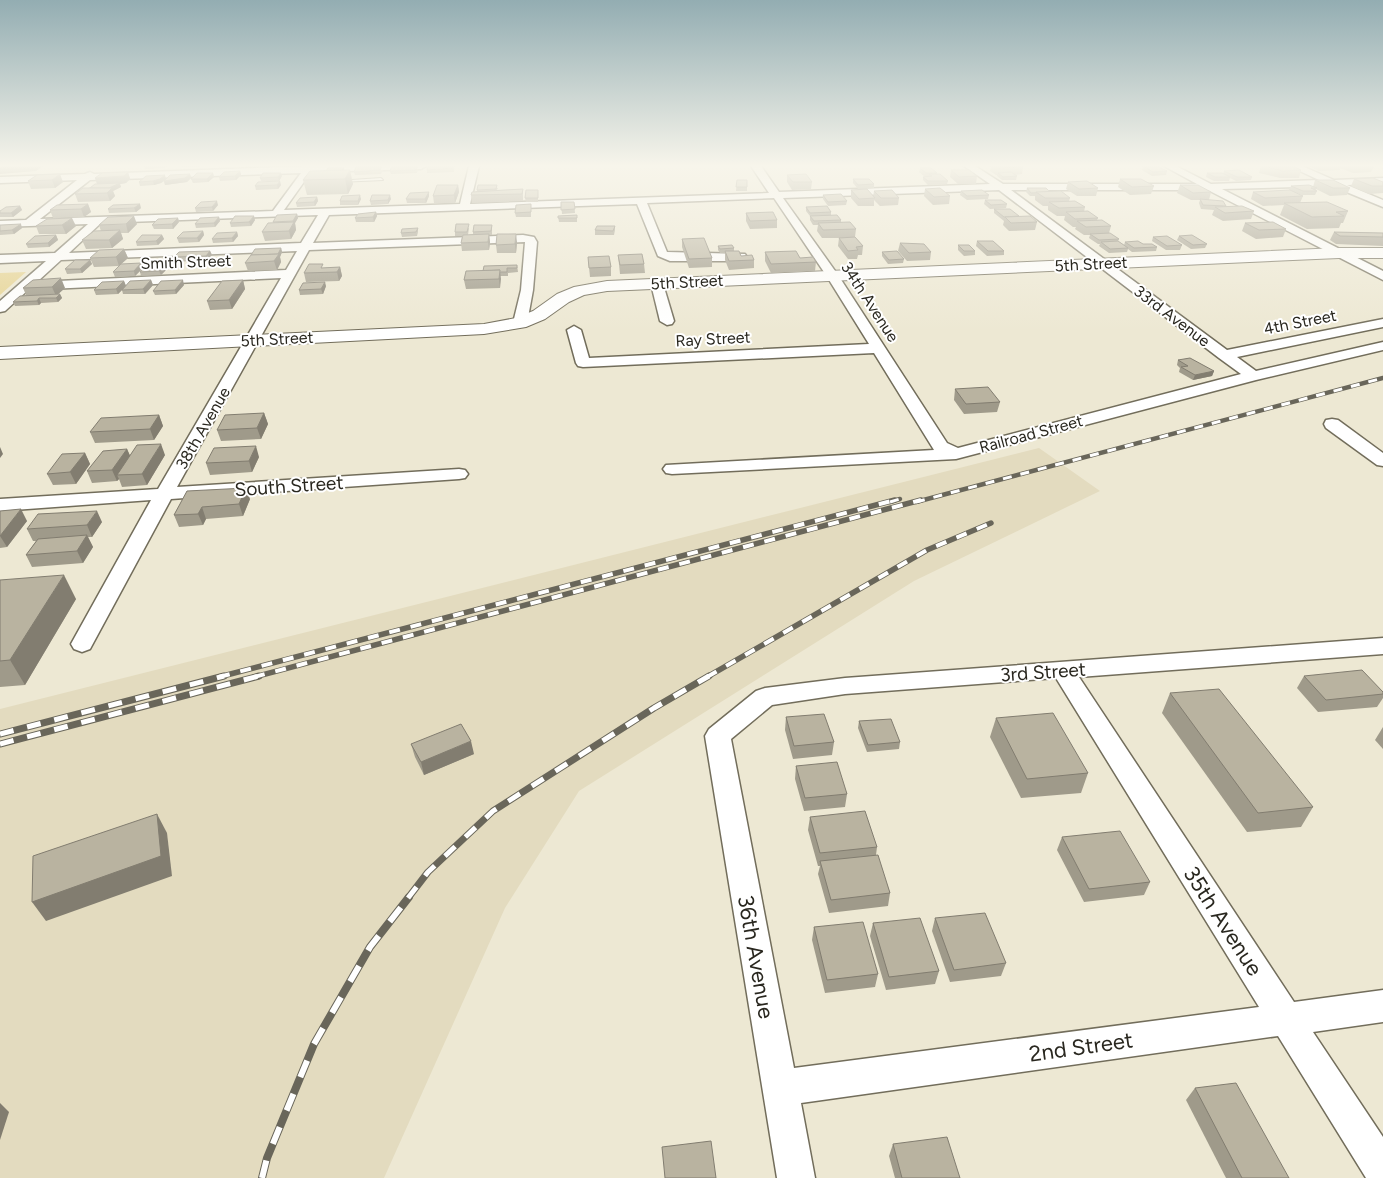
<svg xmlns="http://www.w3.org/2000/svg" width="1383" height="1178" font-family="Figtree,sans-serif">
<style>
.built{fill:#e3dbbf}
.green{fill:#e6d392}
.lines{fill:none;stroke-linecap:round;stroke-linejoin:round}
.lane-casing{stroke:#726d5b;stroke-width:2}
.street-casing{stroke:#726d5b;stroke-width:3}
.secondary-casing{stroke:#726d5b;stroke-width:2}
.lane{fill:#fff;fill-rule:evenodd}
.street{fill:#fff;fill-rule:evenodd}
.secondary{fill:#fff;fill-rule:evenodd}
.rail-far3-casing{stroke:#69665a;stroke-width:4.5}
.rail-far2-casing{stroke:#69665a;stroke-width:5.5}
.rail-far1-casing{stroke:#69665a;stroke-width:7}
.rail-casing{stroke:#69665a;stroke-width:8}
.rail-far3{stroke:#fff;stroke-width:3;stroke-dasharray:9;stroke-linecap:butt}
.rail-far2{stroke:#fff;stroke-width:4;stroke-dasharray:11;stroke-linecap:butt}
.rail-far1{stroke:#fff;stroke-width:5;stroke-dasharray:14;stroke-linecap:butt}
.rail{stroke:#fff;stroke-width:6;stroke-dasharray:18;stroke-linecap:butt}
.wall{fill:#9f9a8a}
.shaded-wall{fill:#827d70}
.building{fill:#b9b3a0;stroke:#827d70}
.labels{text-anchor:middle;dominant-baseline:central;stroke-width:4;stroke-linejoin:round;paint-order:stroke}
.far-street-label{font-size:16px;fill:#29271f;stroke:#fff}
.street-label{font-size:19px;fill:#29271f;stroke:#fff}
.near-street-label{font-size:22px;fill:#29271f;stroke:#fff}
</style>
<rect width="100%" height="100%" fill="#ede8d3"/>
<!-- built -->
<path class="built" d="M1039 448 1100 491 914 581 579 791 505 908 384 1178H0V709Z"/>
<!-- green -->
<path class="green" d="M26 272 0 295V273Z"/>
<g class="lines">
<defs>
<path id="lane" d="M381 178 383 180 339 182 337 181Z"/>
<g id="street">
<path d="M306 166H426L421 169 311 172 284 210 460 204 469 166H479L470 204 769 193 751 166H761L779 192 990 184 964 166H975L1003 184H1197L1164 166H1176L1211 184 1319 180 1289 166H1302L1334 180 1383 178V184L1347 185 1383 200V207L1332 186 1222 189 1383 271V280L1208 190H1011L1227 350 1383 319V327L1237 357 1256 371 1383 342V350L1256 380 956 459 672 474 666 473 663 469 666 465 934 450 874 353 583 367 578 366 576 363 567 330 574 326 581 330 589 358 869 344 826 275 774 198 647 203 667 252 745 254 747 257 745 260 741 261H670L658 256 637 204 329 215 313 243 523 235 534 237 537 242 533 290 527 323 520 327 513 323 521 290 525 242 309 250 177 487 459 469 465 470 468 474 465 478 459 479 171 499 90 649 82 652 74 649 71 644 151 500 0 511V499L158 489 281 278 28 290 5 311 0 312V301L46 261 0 263V255L55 253 88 224 0 227V221L26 220 77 180 0 183V177L85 174 90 172 94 174ZM301 173 273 211 40 219 90 180ZM999 190 1219 358 1241 374 958 448 947 443 838 275 783 198ZM318 215 301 243 69 253 101 223ZM297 251 286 270 37 282 61 260Z"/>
<path d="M657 280 663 284 674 321 672 324 667 325 660 321 651 284Z"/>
<path d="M1332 419 1338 420 1383 453V466L1377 465 1326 428 1324 424 1326 420Z"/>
<path d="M1383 638V654L1079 677 1294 1002 1383 990V1022L1313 1032 1383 1137V1178H1366L1278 1036 801 1103 815 1178H777L705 736 709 729 756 691 765 688 845 678ZM1056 678 1259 1007 794 1068 731 739 772 705 845 694Z"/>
</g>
<path id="secondary" d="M1339 248H1383V258H1339L607 291 584 295 569 302 545 319 526 327 484 334 0 359V347L484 324 516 318 533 311 557 294 574 287 607 281Z"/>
</defs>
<!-- lane casing -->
<use href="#lane" class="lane-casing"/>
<!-- street casing -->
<use href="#street" class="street-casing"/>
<!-- secondary casing -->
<use href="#secondary" class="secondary-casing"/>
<!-- lane -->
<use href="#lane" class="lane"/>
<!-- street -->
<use href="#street" class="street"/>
<!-- secondary -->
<use href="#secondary" class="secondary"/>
<defs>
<g id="rail-far3">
<path d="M890 502 900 499"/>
<path d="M916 502 1383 378"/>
</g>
<g id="rail-far2">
<path d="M219 677 895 500"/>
<path d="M254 677 921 500"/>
<path d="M707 677 927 550 991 523"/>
</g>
<g id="rail-far1">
<path d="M0 734 224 676"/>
<path d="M0 744 259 676"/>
<path d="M408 898 428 872 493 811 654 708 709 676"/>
</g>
<path id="rail" d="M262 1178 267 1158 314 1044 370 947 409 897"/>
</defs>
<!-- rail-far3 casing -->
<use href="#rail-far3" class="rail-far3-casing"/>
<!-- rail-far2 casing -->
<use href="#rail-far2" class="rail-far2-casing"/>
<!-- rail-far1 casing -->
<use href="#rail-far1" class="rail-far1-casing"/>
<!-- rail casing -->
<use href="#rail" class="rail-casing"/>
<!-- rail-far3 -->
<use href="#rail-far3" class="rail-far3"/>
<!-- rail-far2 -->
<use href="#rail-far2" class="rail-far2"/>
<!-- rail-far1 -->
<use href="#rail-far1" class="rail-far1"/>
<!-- rail -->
<use href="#rail" class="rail"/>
</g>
<!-- wall -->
<g class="wall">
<path d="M144 166H167L164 168 145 169Z"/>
<path d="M182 166H199L198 167H182Z"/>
<path d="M989 166H1022L1023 167 1022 174 1015 175 1017 176 1016 180H1002L997 176V175H996L990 171 991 167Z"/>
<path d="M1143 166 1167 171 1166 175 1152 176 1142 170Z"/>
<path d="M1261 166H1292L1301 170 1299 178H1280L1259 173Z"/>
<path d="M1309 166H1374L1371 172 1353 173 1340 168V170L1319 171Z"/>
<path d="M344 168V170L353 184 348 194 307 195 303 180 326 171Z"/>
<path d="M454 168V172L427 173V170Z"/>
<path d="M920 168 937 173V174L948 181 947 184 928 185 923 180V177H925L919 172Z"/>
<path d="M418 169 417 173 391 174 390 171Z"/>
<path d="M383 170 381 174 355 175 354 172Z"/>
<path d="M951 170 977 176 976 184H958L950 177Z"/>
<path d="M240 171 241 175 236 180 220 181 219 177Z"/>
<path d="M1224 171 1252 177 1251 180 1236 181 1230 178 1229 181H1214L1206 177 1207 173 1223 174Z"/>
<path d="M128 172 130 179 126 183 120 184 121 187 113 191 115 196 110 201 78 202 75 194 97 184 95 178Z"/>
<path d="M213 173 214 177 208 182 193 183 191 179Z"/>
<path d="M190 174 191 178 187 182 165 185 164 181 161 183 154 185 140 186 139 182 166 179Z"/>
<path d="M37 175 63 182 55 188 31 189 28 181Z"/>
<path d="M787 175 812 182 811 189 792 190 787 182Z"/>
<path d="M282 176 279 181H261L260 178Z"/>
<path d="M853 179 874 184V188L858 189 853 183Z"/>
<path d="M1120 179 1154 186 1151 194 1130 195 1118 187Z"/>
<path d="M1354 179 1383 182V193L1369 194 1351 186Z"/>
<path d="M737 180H747V191H736Z"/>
<path d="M1315 180 1350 188 1347 195 1330 196 1316 189V191H1317L1315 195H1302L1289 190 1291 186 1313 187Z"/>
<path d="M1068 182 1098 188 1096 196H1077L1066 189Z"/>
<path d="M281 185 278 189 256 190 255 186Z"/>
<path d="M458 185 459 192 455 203H434L433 196Z"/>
<path d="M1180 185 1211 192 1209 200 1226 206 1254 211 1251 219 1223 221 1212 215 1214 210 1201 209 1199 203 1200 200H1191L1177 193Z"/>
<path d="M498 188 497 190 523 189V201L472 203 471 195 477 191V190Z"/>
<path d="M1027 188 1050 192 1070 198 1069 201 1085 207 1084 212 1098 218 1097 220 1111 226 1109 233 1119 239 1118 241 1124 245 1125 242 1157 247 1156 251 1132 252 1128 249 1127 252 1109 253 1099 246 1100 244H1098L1089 238 1090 235H1084L1075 229 1076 227H1073L1064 220 1065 216H1057L1048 210V206H1043L1035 200V196H1030L1026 192Z"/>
<path d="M925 189 950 196 949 204 933 205 924 196Z"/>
<path d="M538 190V202H526L525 198Z"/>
<path d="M851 190 873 197 874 191 899 198 898 205 880 206 874 200V206H858L851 198Z"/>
<path d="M961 191 989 195 988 199 967 200 960 195Z"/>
<path d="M429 192V196L426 203H407L406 199Z"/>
<path d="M1253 192 1303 196 1300 203 1348 211 1343 223H1341L1339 228 1307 229 1280 215 1284 205 1263 206 1251 199Z"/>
<path d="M823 195 847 201 846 205 828 206 823 199Z"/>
<path d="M317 197 318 201 315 206 297 207 296 203Z"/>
<path d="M361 199 358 205H340V201Z"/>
<path d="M391 199 388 204 371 205 370 201Z"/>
<path d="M985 200 1007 204 1006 208 990 209 984 204Z"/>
<path d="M561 202H574L575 213 562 214Z"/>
<path d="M88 204 91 212 84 217 58 218 76 226 66 234H39L36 226 53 218 50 210Z"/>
<path d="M531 204V217H516L515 213Z"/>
<path d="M218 205 213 211 196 212 195 208Z"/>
<path d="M20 206 22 210 13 217H0V211Z"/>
<path d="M806 207 831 212V215L841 220V222L856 229 855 237 863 246 862 255H858L857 259H848L838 246 839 238H822L817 231 818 225H813L810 220V216L806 211Z"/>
<path d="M141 208 136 212 109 213 108 209Z"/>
<path d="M994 209 1037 222 1035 230 1009 231 1003 225 1004 221 994 213Z"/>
<path d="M376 212 377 216 374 222H356L355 218Z"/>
<path d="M746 213 777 220V228L750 229 746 221Z"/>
<path d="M297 214 298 218 295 223 296 230 291 239 265 241 262 232 273 223V222Z"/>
<path d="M577 215V222H559L558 216Z"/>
<path d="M219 217 220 221 215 227 196 228 195 224Z"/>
<path d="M178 218 179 222 173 229H154L152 225Z"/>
<path d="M255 220 251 226 231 227 230 223Z"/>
<path d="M1245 223 1286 229 1283 237 1256 239 1242 231Z"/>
<path d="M137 224 128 233H121L123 239 112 248 86 249 82 240 101 231 99 225Z"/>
<path d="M0 225 22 228 14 234 0 235Z"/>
<path d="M492 225V235H489L490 242 489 250 462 251 461 243 462 236H455V232L469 228 468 235 473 234V232Z"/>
<path d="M615 226V230L614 235H595V230Z"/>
<path d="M418 228V232L417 236 402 237 401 233Z"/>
<path d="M203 231 204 235 199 242 179 243 177 238Z"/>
<path d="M237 232 238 236 233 242 213 243 212 239Z"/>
<path d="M1334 232 1383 233V246L1336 244 1330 240Z"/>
<path d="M56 235 58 240 49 247 28 248 26 244Z"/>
<path d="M162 235 164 239 158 245 137 246 136 242Z"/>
<path d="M1179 236 1207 244 1205 248 1191 249 1177 240Z"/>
<path d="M1153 237 1182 245 1180 250H1166L1152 241Z"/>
<path d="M682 239 712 258V267L689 268 682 247Z"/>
<path d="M977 241 1004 251V255L987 256 976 246Z"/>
<path d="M517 242 516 253H497L496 245Z"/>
<path d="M900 243 931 252 930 260 907 261 898 251Z"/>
<path d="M958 245 975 251V255L964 256 958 250Z"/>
<path d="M718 246 734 248V251L741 256 754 260V268L729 270 725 260V253H720L718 250Z"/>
<path d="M281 248 282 252 280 257 281 262 277 270 248 271 245 263Z"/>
<path d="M124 249 128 258 121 264 143 268 135 276 115 277 113 272 119 266 94 267 90 258Z"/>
<path d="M210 251 212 255 207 260 176 262 174 257Z"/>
<path d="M765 252 816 262 815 271 771 273 765 261Z"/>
<path d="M882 252 904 259 903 263 888 264 882 256Z"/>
<path d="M618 255 644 264 645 273 620 274Z"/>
<path d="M588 257 611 267V276L590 277Z"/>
<path d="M90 260 92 264 82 273 67 274 65 269Z"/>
<path d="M517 265 518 272 508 273V276H500V288L466 289 464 280 483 271Z"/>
<path d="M340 267 342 276 339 281 306 282 304 273 324 268Z"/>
<path d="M168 268 161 275 141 276 140 272Z"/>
<path d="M33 280 65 288 58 294H60L62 298 58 302 41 303 39 305 15 306 13 302 26 295 23 288Z"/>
<path d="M151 280 153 285 145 294H123L122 290 118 294 96 295 94 290 124 281 126 286Z"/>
<path d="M243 280 245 289 232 309 210 310 207 301Z"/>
<path d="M184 285 176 294 155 295 153 291Z"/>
<path d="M326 286 323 294 300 295 299 290Z"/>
<path d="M1178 360 1214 371 1212 376 1193 380 1179 372 1180 368 1177 365Z"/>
<path d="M955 389 1000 402 997 412 964 414 954 400Z"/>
<path d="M264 413 268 424 261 439 221 441 217 430Z"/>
<path d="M159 415 163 426 154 440 95 443 90 432Z"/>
<path d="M127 449 130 456 165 455 147 485 122 487 119 479 117 481 92 483 87 471Z"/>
<path d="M85 453 90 464 76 484 53 485 47 474Z"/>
<path d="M259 457 252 472 210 475 206 463Z"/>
<path d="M187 491 250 499 243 516 206 519 203 525 179 527 174 515Z"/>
<path d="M0 511 27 521 7 547 0 548Z"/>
<path d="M102 522 92 537H88L93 547 83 563 32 567 26 555 36 541H33L27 529Z"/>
<path d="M0 580 76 599 25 685 0 687Z"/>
<path d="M1304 676 1383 692V698L1377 707 1318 712 1297 688Z"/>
<path d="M1170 693 1313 807 1301 827 1247 832 1162 713Z"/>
<path d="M786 717 834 742 832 755 793 759 785 730Z"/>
<path d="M996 718 1088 773 1081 793 1021 798 990 737Z"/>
<path d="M859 721 900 742 899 749 867 752 858 728Z"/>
<path d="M1383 727V749L1375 740Z"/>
<path d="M411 744 474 754 424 775 415 757Z"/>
<path d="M796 766 847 794 845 807 804 811 795 779Z"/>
<path d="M810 817 877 847 876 855 890 893 888 906 829 913 818 874 820 866H818L808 830Z"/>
<path d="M1062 837 1150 882 1144 895 1084 902 1057 850Z"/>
<path d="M935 918 1006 963 1001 976 950 982 932 931Z"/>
<path d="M873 923 939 971 935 984 886 990 870 936Z"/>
<path d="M814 927 878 974 875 987 825 993 812 940Z"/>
<path d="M1195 1088 1289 1178H1226L1186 1100Z"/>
<path d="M893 1144 960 1178H895L889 1156Z"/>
</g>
<!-- shaded-wall -->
<g class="shaded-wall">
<path d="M5 166H43L36 171 0 174V167Z"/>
<path d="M350 170 353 184 348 194 345 179Z"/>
<path d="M240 171 241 175 236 180 235 176Z"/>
<path d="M128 172 130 179 126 183 120 184 121 187 113 191 115 196 110 201 107 193V189L98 186 95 178Z"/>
<path d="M213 173 214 177 208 182 207 179Z"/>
<path d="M281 173 282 176 279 181 278 177Z"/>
<path d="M60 174 63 182 55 188 52 180Z"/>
<path d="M190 174 191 178 187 182 165 185 164 181 161 183 154 185 153 181 165 175 166 179Z"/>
<path d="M280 181 281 185 278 189 277 185Z"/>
<path d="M458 185 459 192 455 203 454 195Z"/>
<path d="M429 192V196L426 203 425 199Z"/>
<path d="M360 195 361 199 358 205V201Z"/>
<path d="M390 195 391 199 388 204V200Z"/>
<path d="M317 197 318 201 315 206 314 202Z"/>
<path d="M217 201 218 205 213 211 212 207Z"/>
<path d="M88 204 91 212 84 217 81 209Z"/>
<path d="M140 204 141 208 136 212 134 208Z"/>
<path d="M20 206 22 210 13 217 11 213Z"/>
<path d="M376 212 377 216 374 222 373 217Z"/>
<path d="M297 214 298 218 295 223 296 230 291 239 289 231 293 224V221Z"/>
<path d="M134 216 137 224 128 233 126 224Z"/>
<path d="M254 216 255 220 251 226 249 222Z"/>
<path d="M219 217 220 221 215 227 214 223Z"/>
<path d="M72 218 76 226 66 234 62 225Z"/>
<path d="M178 218 179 222 173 229 172 224Z"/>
<path d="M21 224 22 228 14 234 12 230Z"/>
<path d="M120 230 123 239 112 248 109 240Z"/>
<path d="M203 231 204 235 199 242 197 238Z"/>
<path d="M237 232 238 236 233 242 232 238Z"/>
<path d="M489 234 490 242 489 250 488 242Z"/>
<path d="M516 234 517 242 516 253 515 244Z"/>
<path d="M56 235 58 240 49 247 48 243Z"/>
<path d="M162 235 164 239 158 245 156 241Z"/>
<path d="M281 248 282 252 280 257 281 262 277 270 274 261Z"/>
<path d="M124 249 128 258 119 266 116 257Z"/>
<path d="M210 251 212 255 207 260 206 256Z"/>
<path d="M90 260 92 264 82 273 80 269Z"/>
<path d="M141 263 143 268 135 276 134 271Z"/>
<path d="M166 263 168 268 161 275 159 271Z"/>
<path d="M340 267 342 276 339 281 337 272Z"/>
<path d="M500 270 501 279 500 288 499 279Z"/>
<path d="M61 278 65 288 56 296 52 287Z"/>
<path d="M151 280 153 285 145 294 143 289Z"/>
<path d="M183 280 184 285 176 294 175 290Z"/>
<path d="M243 280 245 289 232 309 229 300Z"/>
<path d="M124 281 126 286 118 294 116 289Z"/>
<path d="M325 282 326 286 323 294 321 289Z"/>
<path d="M60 294 62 298 58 302 56 298Z"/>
<path d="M39 298 41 303 39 305 37 301Z"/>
<path d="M1214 371 1212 376 1193 380 1195 375Z"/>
<path d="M264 413 268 424 261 439 257 428Z"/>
<path d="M159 415 163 426 154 440 150 429Z"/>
<path d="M161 444 165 455 147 485 142 474Z"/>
<path d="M256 446 259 457 252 472 249 461Z"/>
<path d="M0 447 3 454 0 458Z"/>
<path d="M127 449 132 460 117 475 119 479 117 481 112 470Z"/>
<path d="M85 453 90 464 76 484 70 472Z"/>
<path d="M246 488 250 499 243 516 239 504Z"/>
<path d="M202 507 206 519 203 525 198 514Z"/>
<path d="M21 509 27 521 7 547 0 536Z"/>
<path d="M97 511 102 522 92 537 87 525Z"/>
<path d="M87 535 93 547 83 563 77 551Z"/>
<path d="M64 575 76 599 25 685 10 660Z"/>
<path d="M471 741 474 754 424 775 421 762Z"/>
<path d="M157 814 167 833 172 876 46 921 32 902Z"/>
<path d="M0 1103 9 1112 0 1140Z"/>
</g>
<!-- building -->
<g class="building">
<path d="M382 166 380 170 354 172 356 167Z"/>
<path d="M392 166H418L416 170 390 171Z"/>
<path d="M428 166H454L453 168 427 170Z"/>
<path d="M994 166H1022L1023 167 997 168Z"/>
<path d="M1143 166H1157L1167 171 1153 172Z"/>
<path d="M1264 166H1292L1301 170 1283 171Z"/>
<path d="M328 168H344L342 170 326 171Z"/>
<path d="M920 168H931L937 173H926Z"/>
<path d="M350 170 345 179 303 180 310 171Z"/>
<path d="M951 170H969L977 176 959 177Z"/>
<path d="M1239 170 1252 177H1237L1224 171Z"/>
<path d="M240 171 235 176 219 177 224 172Z"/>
<path d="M128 172 124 176 95 178 102 173Z"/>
<path d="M1011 172 1017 176 1003 177 998 173Z"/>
<path d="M197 173H213L207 179H191Z"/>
<path d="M263 173H281L278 177 260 178Z"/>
<path d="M1207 173H1222L1230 177H1215Z"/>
<path d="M60 174 52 180 28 181 37 175Z"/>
<path d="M190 174 185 178 164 181 170 175Z"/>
<path d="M806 174 812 182H793L787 175Z"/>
<path d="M929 174H940L948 181H928L923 177 932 176Z"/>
<path d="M165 175 160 179 153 181 139 182 146 176Z"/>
<path d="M1373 178 1383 182V186H1372L1354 179Z"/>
<path d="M853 179H869L874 184 858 185Z"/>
<path d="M1120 179H1141L1154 186 1132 187Z"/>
<path d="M737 180H747V187H736Z"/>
<path d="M1315 180H1333L1350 188H1333Z"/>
<path d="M280 181 277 185 255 186 258 182Z"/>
<path d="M1087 181 1098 188 1079 189 1068 182Z"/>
<path d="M120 183 109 188H90L95 184Z"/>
<path d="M437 185H458L454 195 433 196Z"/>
<path d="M478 185H497L496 189 477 190Z"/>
<path d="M1180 185H1198L1211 192 1193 193Z"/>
<path d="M1309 185 1317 188H1311L1317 191H1303L1291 186Z"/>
<path d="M83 188H112L107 193 75 194Z"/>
<path d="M940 188 950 196 934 197 925 189Z"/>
<path d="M1027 188H1046L1050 192 1031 193Z"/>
<path d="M523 189 522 194 471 195 472 192Z"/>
<path d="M867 189 875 198 859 199 851 190Z"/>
<path d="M526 190H538V198H525Z"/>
<path d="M892 190 899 198H881L874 191Z"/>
<path d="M982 190 989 195 967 196 961 191Z"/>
<path d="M1290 190 1303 196 1265 198 1253 192Z"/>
<path d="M1061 191 1070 198H1045L1036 192Z"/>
<path d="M429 192 425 199H406L410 193Z"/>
<path d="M841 194 847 201 828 202 823 195Z"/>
<path d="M360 195 358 201H340L342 196Z"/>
<path d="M372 195H390L388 200 370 201Z"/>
<path d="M317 197 314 202 296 203 300 198Z"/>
<path d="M1200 199 1223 201 1226 206 1203 205Z"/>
<path d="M985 200H1001L1007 204 991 205Z"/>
<path d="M217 201 212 207 195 208 201 202Z"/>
<path d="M1075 201 1085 207 1059 208 1049 202Z"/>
<path d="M561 202H574L575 209 561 210Z"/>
<path d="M1327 202 1348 211 1336 212 1344 216 1312 217 1284 203Z"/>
<path d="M88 204 81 209 50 210 57 205Z"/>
<path d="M140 204 134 208 108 209 113 205Z"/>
<path d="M531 204V212L515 213 516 205Z"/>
<path d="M20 206 11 213H0V211L6 207Z"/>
<path d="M827 206 831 212 810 213 806 207Z"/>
<path d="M1242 206 1254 211 1225 213 1215 207Z"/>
<path d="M994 209H1010L1019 216 1004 217Z"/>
<path d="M1088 211 1098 218 1075 219 1066 212Z"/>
<path d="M376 212 373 217 355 218 358 214Z"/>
<path d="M773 212 777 220 750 221 746 213Z"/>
<path d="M297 214 293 221 273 222 277 215Z"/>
<path d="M577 215V218H558V216Z"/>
<path d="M837 215 841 220 814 221 810 216Z"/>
<path d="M134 216 126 224 99 225 108 217Z"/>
<path d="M235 216H254L249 222 230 223Z"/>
<path d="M1030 216 1037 222 1011 223 1005 217Z"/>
<path d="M219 217 214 223 195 224 200 218Z"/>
<path d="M72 218 62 225 36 226 47 219Z"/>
<path d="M178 218 172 224 152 225 158 219Z"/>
<path d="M1102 220 1111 226 1086 227 1077 221Z"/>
<path d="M294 222 289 231 262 232 268 223Z"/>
<path d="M850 222 856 229 823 230 818 223Z"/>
<path d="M1273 222 1286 229 1259 230 1245 223Z"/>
<path d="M21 224 12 230 0 231V225H1Z"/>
<path d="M456 224H469L467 232H455Z"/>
<path d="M474 225H492L491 231 473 232Z"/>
<path d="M597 226H615L613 231 595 230Z"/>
<path d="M418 228 416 232 401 233 402 229Z"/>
<path d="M120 230 109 240H82L94 231Z"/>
<path d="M203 231 197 238H177L183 232Z"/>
<path d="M237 232 232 238 212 239 217 233Z"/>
<path d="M1334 232 1383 233V237L1340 236Z"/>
<path d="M1110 233 1119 239 1099 240 1090 234Z"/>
<path d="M489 234 488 242 461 243 463 235Z"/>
<path d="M497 234H516L515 244 496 245Z"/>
<path d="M56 235 48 243 26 244 35 236Z"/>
<path d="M142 235H162L156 241 136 242Z"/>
<path d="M1192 235 1207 244 1193 245 1179 236Z"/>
<path d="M1167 236 1182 245 1167 246 1153 237Z"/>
<path d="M855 237 863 246 856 247 858 250 848 251 839 238Z"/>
<path d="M704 238 712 258 689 259 682 239Z"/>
<path d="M977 241H993L1004 251H988Z"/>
<path d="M1118 241 1128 248 1110 249 1101 242Z"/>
<path d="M1138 241 1143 244H1152L1157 247 1134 248 1125 242Z"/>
<path d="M900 243 924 244 931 252 909 253Z"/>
<path d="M732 245 734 248 720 249 718 246Z"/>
<path d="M958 245H969L975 251H964Z"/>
<path d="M281 248 278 254 251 255 255 249Z"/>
<path d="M124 249 116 257 90 258 99 250Z"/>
<path d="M210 251 206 256 174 257 179 252Z"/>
<path d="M725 251H739L741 256 752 255 754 260 729 261Z"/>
<path d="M796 251 800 258 813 257 816 262 771 264 765 252Z"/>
<path d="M897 251 904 259 889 260 882 252Z"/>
<path d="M279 254 274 261 245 263 251 255Z"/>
<path d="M642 254 644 264 620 265 618 255Z"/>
<path d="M609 256 611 267 589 268 588 257Z"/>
<path d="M75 260H90L80 269H65Z"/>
<path d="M141 263 134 271 113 272 121 264Z"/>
<path d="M166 263 159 271 140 272 147 264Z"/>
<path d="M309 264H323L321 268 340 267 337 272 304 273Z"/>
<path d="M517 265V268H507V272H499L500 270 483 271 484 266Z"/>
<path d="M500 270 499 279 464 280 466 271Z"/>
<path d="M61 278 52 287 23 288 33 280Z"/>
<path d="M151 280 143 289 122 290 130 281Z"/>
<path d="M183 280 175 290 153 291 161 281Z"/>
<path d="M243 280 229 300 207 301 222 281Z"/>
<path d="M124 281 116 289 94 290 102 282Z"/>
<path d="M325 282 321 289 299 290 303 283Z"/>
<path d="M60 294 56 298H39L37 301 13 302 20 296Z"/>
<path d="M1190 358 1214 371 1195 375 1181 367 1188 366 1178 360Z"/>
<path d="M988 387 1000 402 966 404 955 389Z"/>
<path d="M264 413 257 428 217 430 225 415Z"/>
<path d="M159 415 150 429 90 432 101 418Z"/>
<path d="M161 444 142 474 117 475 137 445Z"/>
<path d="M256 446 249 461 206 463 214 448Z"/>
<path d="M127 449 112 470 87 471 103 451Z"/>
<path d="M85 453 70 472 47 474 62 454Z"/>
<path d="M246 488 239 504 202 507 198 514 174 515 187 491Z"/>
<path d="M21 509 0 536V511Z"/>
<path d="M97 511 87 525 27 529 38 514Z"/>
<path d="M87 535 77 551 26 555 38 539Z"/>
<path d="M64 575 10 660 0 661V580Z"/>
<path d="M1362 670 1383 692V694L1326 700 1304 676Z"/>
<path d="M1219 689 1313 807 1258 813 1170 693Z"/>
<path d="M1053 713 1088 773 1027 779 996 718Z"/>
<path d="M824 714 834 742 794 746 786 717Z"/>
<path d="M891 719 900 742 868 745 859 721Z"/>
<path d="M461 724 471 741 421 762 411 744Z"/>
<path d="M837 762 847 794 805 798 796 766Z"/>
<path d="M865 811 877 847 820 853 810 817Z"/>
<path d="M157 814 161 856 32 902 33 856Z"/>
<path d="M1120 831 1150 882 1089 889 1062 837Z"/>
<path d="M878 855 890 893 831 900 820 861Z"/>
<path d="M985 913 1006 963 954 970 935 918Z"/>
<path d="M920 918 939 971 889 977 873 923Z"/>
<path d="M863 922 878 974 827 980 814 927Z"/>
<path d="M1236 1083 1289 1178H1242L1195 1088Z"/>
<path d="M947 1137 960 1178H902L893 1144Z"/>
<path d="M711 1141 716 1178H665L662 1147Z"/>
</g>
<!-- sky -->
<linearGradient id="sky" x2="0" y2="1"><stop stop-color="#93adb2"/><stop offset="0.5" stop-color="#f7f5eb"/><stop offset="1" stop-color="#f7f5eb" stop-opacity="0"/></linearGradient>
<rect width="1383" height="331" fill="url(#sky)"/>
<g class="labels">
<!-- far-street labels -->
<g class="far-street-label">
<text transform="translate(186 262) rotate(-2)">Smith Street</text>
<text transform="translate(1091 264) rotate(-3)">5th Street</text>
<text transform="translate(687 282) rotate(-3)">5th Street</text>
<text transform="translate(870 302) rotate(57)">34th Avenue</text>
<text transform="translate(1172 316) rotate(37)">33rd Avenue</text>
<text transform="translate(1300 322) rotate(-11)">4th Street</text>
<text transform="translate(277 339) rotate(-3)">5th Street</text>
<text transform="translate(713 339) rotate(-3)">Ray Street</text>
<text transform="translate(203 428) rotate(-60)">38th Avenue</text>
<text transform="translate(1031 434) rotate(-15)">Railroad Street</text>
</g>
<!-- street labels -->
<g class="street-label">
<text transform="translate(289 486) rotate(-4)">South Street</text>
<text transform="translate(1043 672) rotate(-4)">3rd Street</text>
</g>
<!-- near-street labels -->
<g class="near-street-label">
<text transform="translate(1223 921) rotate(57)">35th Avenue</text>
<text transform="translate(756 957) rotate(80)">36th Avenue</text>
<text transform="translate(1081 1047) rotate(-8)">2nd Street</text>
</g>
</g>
</svg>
